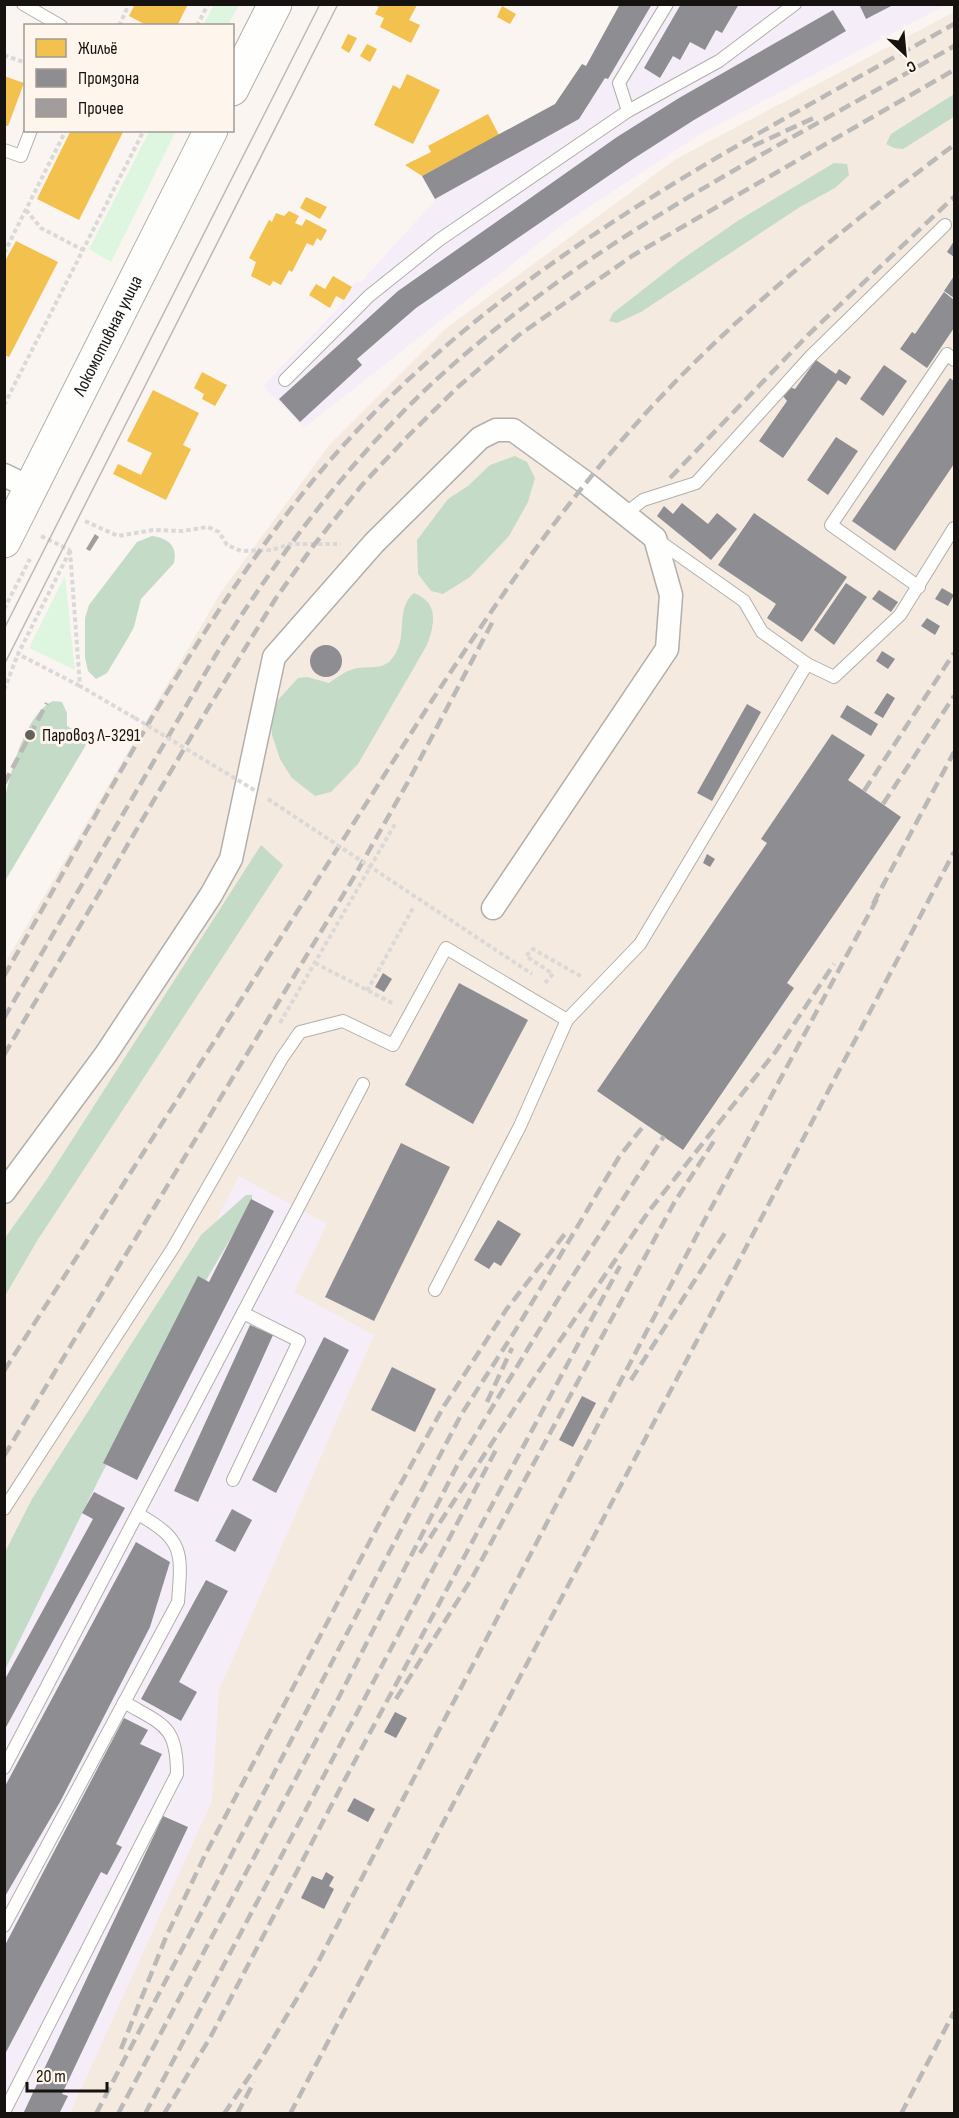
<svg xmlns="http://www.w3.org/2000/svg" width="959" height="2118" font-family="'Sofia Sans Condensed',sans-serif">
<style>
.built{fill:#f4eae0}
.industrial{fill:#f5eef8}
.green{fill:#def6e0}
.forest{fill:#c4dcc7}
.homes{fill:#f2c14e}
.industry{fill:#8d8d92}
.building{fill:#a19d9c}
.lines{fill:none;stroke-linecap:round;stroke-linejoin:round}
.service-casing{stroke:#b2afab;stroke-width:14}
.minor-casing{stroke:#b2afab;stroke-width:25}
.primary-casing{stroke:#b2afab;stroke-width:35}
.path{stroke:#dbd9d8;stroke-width:4;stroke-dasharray:4.5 3;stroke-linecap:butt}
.service{stroke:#fefefd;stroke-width:12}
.minor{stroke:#fefefd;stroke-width:22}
.primary{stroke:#fefefd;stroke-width:33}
.tram{stroke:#bab9b8;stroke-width:1.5}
.rail{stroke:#bab9b8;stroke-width:4.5;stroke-dasharray:12 6;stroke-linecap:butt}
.path-bridge{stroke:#dbd9d8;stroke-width:4;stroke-dasharray:4.5 3;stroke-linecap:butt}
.poi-dot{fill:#66615e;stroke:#fef5ed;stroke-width:2}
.labels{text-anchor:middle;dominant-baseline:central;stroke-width:6;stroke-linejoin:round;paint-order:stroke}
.street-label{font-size:18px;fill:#16120f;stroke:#fef5ed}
.poi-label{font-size:18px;fill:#16120f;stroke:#fef5ed;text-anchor:start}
</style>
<rect width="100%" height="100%" fill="#faf5f1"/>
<!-- built -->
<path class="built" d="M954 12V2113L5 2114V963L221 592 330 444 445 329 676 159Z"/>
<!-- industrial -->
<g class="industrial">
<path d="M620 5H946L699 135 566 222 304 428 263 386 340 306 356 280 361 282 435 200 422 176 555 104 582 64 586 65Z"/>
<path d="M239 1176 327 1224 294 1292 374 1335 219 1690 212 1801 70 2113H5L4 1634Z"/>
</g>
<!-- green -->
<g class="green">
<path d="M214 5H239L228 25H203Z"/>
<path d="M150 130 176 131 111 262 89 249Z"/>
<path d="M65 576 75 670 29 648Z"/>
</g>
<!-- forest -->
<g class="forest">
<path d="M954 94V116L952 118 903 149 894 148 886 144 891 134Z"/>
<path d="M834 163 847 164 849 175 835 188 800 207 641 312 617 323 609 321 613 313 681 260 739 220Z"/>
<path d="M515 456 527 462 535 478 528 502 509 536 470 577 443 594 431 591 418 574 417 540 448 499 468 486 490 465Z"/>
<path d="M152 536C168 538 178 546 174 563L141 599 134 627 128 638 107 673 96 679 88 671 85 658V618L89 605 137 542Z"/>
<path d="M414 593C439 603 435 623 427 645L358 764 331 792 315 796 292 778 280 759 272 735 271 720 278 700 298 678 307 677 329 683C336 678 345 671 354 669 365 665 379 671 390 661 411 639 393 610 414 593Z"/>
<path d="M53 701 62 702 67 713V726L81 734 86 745 5 881C4 858 0 824 4 802 10 774 25 714 53 701Z"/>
<path d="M261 845 283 865 37 1241 5 1296V1238L47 1179Z"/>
<path d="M246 1195H252V1202L208 1277 100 1477 5 1670V1552L32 1499 201 1235Z"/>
</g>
<!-- homes -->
<g class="homes">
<path d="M135 4H188L177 26H148L129 16Z"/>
<path d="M374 5H417L409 20 420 25 411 43 380 27 384 18 375 14 379 7Z"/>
<path d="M502 6 516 14 510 24 497 17Z"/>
<path d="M348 34 357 38 349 53 341 48Z"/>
<path d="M367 44 377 49 370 62 360 56Z"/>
<path d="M407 74 440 90 413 144 374 125 393 85 400 89Z"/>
<path d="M4 76 24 83 8 126 4 125Z"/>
<path d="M488 114 499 135 422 176 405 165 431 152 428 146Z"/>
<path d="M71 130H124L79 220 37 199Z"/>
<path d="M306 197 327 207 320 219 300 208Z"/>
<path d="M289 211 299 216 295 223 302 226 306 219 327 230 321 241 317 238 313 246 307 243 292 272 289 270 281 285 273 281 270 286 251 276 256 262 249 258 269 220 272 222 276 213 284 216Z"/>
<path d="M16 241 58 262 9 357 4 355V263Z"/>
<path d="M333 276 352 287 344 300 336 296 330 308 309 295 316 284 325 289Z"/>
<path d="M202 372 227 385 215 406 202 399 204 394 194 388Z"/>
<path d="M153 390 199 413 183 445 191 449 166 500 113 474 118 464 141 475 152 453 127 441Z"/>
</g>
<!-- industry -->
<g class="industry">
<path d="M620 4H652L608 79 605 78 579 119 435 199 422 176 555 104 582 64 586 66Z"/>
<path d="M681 4H739L722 33 716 30 705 50 690 42 680 60 673 56 660 78 644 68Z"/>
<path d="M859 4H895L866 19Z"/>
<path d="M833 10 846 31 694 120 633 159 416 308 357 359 362 365 300 422 279 399 398 291 617 137 679 98Z"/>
<path d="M954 241V257L947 252Z"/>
<path d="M954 276V298L944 291Z"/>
<path d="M944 292 954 300V328L927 368 900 349 912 332 915 334Z"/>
<path d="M816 360 836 374 839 369 851 377 846 385 838 380 783 458 759 441 787 401 783 396 789 387 795 389Z"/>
<path d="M884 365 907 381 883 416 860 399Z"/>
<path d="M950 378 954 381V464L895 551 852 521Z"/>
<path d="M836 437 858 451 828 495 807 480Z"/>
<path d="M682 503 708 524 717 513 737 529 711 560 657 516 664 506 673 514Z"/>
<path d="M754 513 847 577 802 642 767 618 776 604 718 565Z"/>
<path d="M846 583 867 597 834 645 814 630Z"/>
<path d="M942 588 954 595 948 606 935 599Z"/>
<path d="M879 590 898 602 891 612 872 599Z"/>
<path d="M927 618 940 626 935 635 921 626Z"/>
<circle cx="326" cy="661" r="16"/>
<path d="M882 651 895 659 888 669 876 661Z"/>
<path d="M887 693 895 698 883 718 874 713Z"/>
<path d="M747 704 761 712 712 801 697 793Z"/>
<path d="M847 705 878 724 871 736 840 717Z"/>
<path d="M832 734 865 755 848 780 901 817 787 983 794 988 683 1150 597 1091 767 843 761 839Z"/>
<path d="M707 854 715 859 710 867 703 863Z"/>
<path d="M383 973 392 979 384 992 375 987Z"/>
<path d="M459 983 528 1020 473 1124 405 1085Z"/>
<path d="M401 1143 450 1167 374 1321 325 1297Z"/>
<path d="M251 1199 274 1211 137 1480 103 1463 198 1276 209 1282Z"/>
<path d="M498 1220 521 1234 501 1266 494 1262 489 1269 474 1260Z"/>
<path d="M250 1325 273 1335 198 1502 174 1491Z"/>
<path d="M324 1337 349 1350 276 1493 252 1480Z"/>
<path d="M392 1367 436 1389 415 1432 371 1410Z"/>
<path d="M582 1396 596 1403 573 1447 559 1440Z"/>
<path d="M94 1492 125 1508 4 1731V1681L93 1519 82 1513Z"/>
<path d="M232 1509 252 1520 235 1552 215 1541Z"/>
<path d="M136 1542 170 1562 150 1627 60 1802 4 1898V1788Z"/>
<path d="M206 1580 228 1591 179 1682 197 1692 181 1721 141 1699Z"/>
<path d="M395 1712 407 1718 396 1738 384 1732Z"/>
<path d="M124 1718 148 1730 140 1744 162 1754 116 1844 122 1847 107 1875 101 1872 4 2056V1947Z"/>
<path d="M354 1798 375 1809 368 1822 347 1811Z"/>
<path d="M163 1816 188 1827 62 2094 68 2096 59 2114H23Z"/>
<path d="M326 1872 334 1877 329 1886 334 1889 324 1909 301 1898 312 1876 322 1880Z"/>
</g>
<!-- building -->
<path class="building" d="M95 534 99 537 90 551 86 549Z"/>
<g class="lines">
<defs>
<g id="service">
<path d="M23 4 61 26"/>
<path d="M628 111 619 83 667 4"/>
<path d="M4 150 21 156 31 130"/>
<path d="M285 380 369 296 439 240 628 111 719 61 795 4"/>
<path d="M625 514 643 500 696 483 811 356 945 225"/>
<path d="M656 539 744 601 762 632 807 664 834 677 900 615 954 528"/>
<path d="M919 587 831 525 947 354 954 360"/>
<path d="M435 1290 520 1126 567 1020 640 944 807 664"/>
<path d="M233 1480 299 1341 243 1313"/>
<path d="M4 1509 173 1248 282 1058 300 1032 343 1021 393 1045 446 948 567 1020"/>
<path d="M4 1768 363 1084"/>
<path d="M4 1926 178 1602C182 1552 184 1540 138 1514"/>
<path d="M4 2112 177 1774C177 1725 163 1725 124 1702"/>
</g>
<g id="minor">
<path d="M4 475 31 488"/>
<path d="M4 1192 106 1054 211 895 231 859 274 657 374 543 480 438 496 430H513L586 483 655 538 671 595 667 649 493 908"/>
</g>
<g id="primary">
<path d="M232 89 275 4"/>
<path id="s1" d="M4 541 211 130"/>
</g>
</defs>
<!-- service casing -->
<use href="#service" class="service-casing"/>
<!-- minor casing -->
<use href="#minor" class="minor-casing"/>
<!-- primary casing -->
<use href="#primary" class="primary-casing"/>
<!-- path -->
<g class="path">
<path d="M119 26 129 4"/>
<path d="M197 26 208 4"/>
<path d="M4 55 26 63"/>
<path d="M26 210 41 228 83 250"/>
<path d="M4 253 66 130"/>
<path d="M4 405 144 130"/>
<path d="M85 521 118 536 153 530 182 531 208 527 219 532 227 545 241 551 272 550 290 544H341"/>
<path d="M41 536 70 550"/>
<path d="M70 550 80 686 135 718"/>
<path d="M70 551 18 654 80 686"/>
<path d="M4 609 30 559"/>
<path d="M4 690 18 654"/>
<path d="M315 963 394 1004"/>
<path d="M545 983 553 974 526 956 533 949 582 977"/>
<path d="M367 991 413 908"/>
<path d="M280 1023 395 824"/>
</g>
<!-- service -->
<use href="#service" class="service"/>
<!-- minor -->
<use href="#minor" class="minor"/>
<!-- primary -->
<use href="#primary" class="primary"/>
<!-- tram -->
<g class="tram">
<path d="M4 629 320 4"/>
<path d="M4 665 338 4"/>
</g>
<!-- rail -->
<g class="rail">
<path d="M753 146 818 116"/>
<path d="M670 478 808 335 954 197"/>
<path d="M4 784 47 703"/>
<path d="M864 791 954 653"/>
<path d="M883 804 954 696"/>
<path d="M873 904 954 752"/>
<path d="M4 976C100 811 191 632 311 483 481 275 724 153 954 24"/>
<path d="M4 1018 217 653C289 539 371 431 476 345 620 224 792 140 954 46"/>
<path d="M4 1055 201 720 276 598 314 545 362 485 410 434 459 386 519 335 632 256 954 70"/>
<path d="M4 1371 431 702C492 609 555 515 629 432 720 327 843 228 954 145"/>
<path d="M631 1380 725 1233"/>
<path d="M487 1402 512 1348"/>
<path d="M4 1456 354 877 409 780 493 621"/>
<path d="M420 1553 539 1371 649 1211 776 1051 834 964"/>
<path d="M396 1699 472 1578 674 1203 714 1141"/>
<path d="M121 2049 166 1937 205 1855 390 1503 444 1406 506 1310 568 1230"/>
<path d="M96 2114 461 1415 515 1331 619 1157 645 1124"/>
<path d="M118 2114 339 1697 459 1462 563 1291 664 1136"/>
<path d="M145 2114 497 1448"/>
<path d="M164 2114 211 2036 342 1785 620 1266"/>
<path d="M224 2114 261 2059 315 1968 702 1225 877 899"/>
<path d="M237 2114 254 2082"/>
<path d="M290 2114 954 852"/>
<path d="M901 2114 954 2012"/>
</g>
<!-- path-bridge -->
<g class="path-bridge">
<path d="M135 718 256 791"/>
<path d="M268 799 532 974"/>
</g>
</g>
<!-- markers -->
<circle class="poi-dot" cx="30" cy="735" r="6"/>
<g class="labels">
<!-- street labels -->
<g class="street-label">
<text stroke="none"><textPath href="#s1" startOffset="230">Локомотивная улица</textPath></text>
</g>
<!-- poi labels -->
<g class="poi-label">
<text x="42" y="735">Паровоз Л-3291</text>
</g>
</g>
<!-- border -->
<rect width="959" height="2118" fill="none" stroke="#16120f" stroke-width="12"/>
<!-- legend -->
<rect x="24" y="24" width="210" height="108" fill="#fef5ed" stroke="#a19a94" stroke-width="1.5"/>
<rect x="36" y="39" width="30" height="18" fill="#f2c14e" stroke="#a19a94" stroke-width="1.5"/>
<text x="78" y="54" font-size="18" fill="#16120f">Жильё</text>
<rect x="36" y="69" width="30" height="18" fill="#8d8d92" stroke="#a19a94" stroke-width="1.5"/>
<text x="78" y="84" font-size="18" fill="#16120f">Промзона</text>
<rect x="36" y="99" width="30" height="18" fill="#a19d9c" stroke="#a19a94" stroke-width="1.5"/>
<text x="78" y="114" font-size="18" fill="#16120f">Прочее</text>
<!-- north arrow -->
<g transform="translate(905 54) rotate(154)" stroke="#fef5ed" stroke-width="4.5" paint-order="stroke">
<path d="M0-4.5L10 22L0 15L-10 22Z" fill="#16120f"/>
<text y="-9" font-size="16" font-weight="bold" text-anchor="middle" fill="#16120f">С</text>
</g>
<!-- scale -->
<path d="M27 2082v9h80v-9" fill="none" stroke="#16120f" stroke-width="3"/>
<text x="36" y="2082" font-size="18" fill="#16120f" stroke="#fef5ed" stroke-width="4.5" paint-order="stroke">20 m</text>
</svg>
